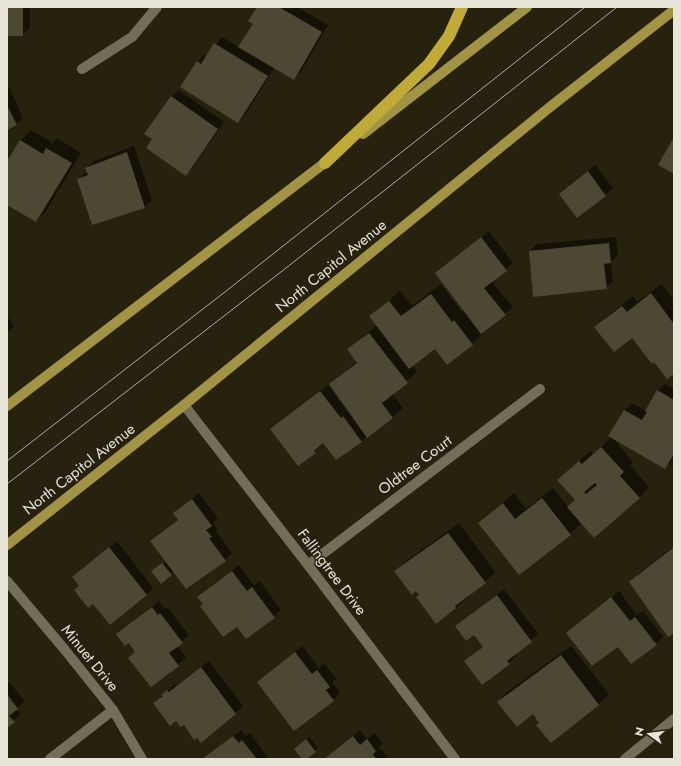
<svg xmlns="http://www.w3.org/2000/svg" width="681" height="766" font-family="Jost,sans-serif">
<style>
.shadow{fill:#0007}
.building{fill:#4c4833;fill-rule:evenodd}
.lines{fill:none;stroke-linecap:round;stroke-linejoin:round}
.minor{stroke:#736e58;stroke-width:10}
.primary{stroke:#a29345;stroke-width:10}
.motorway{stroke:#c1ab38;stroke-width:12}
.tram{stroke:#b1ad9f;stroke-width:1}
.labels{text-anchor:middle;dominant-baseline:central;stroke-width:3;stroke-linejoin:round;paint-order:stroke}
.street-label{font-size:15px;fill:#e7e4d8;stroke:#26220e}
</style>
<rect width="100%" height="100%" fill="#26220e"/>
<!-- shadow -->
<g class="shadow">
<path d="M7 7H30V28L23 35H7Z"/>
<path d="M258 7H297L328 25 301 72 293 79 275 67 245 115 238 122 197 62 204 55 207 56 222 37 239 47 254 23Z"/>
<path d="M7 83 23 118 16 125 7 129Z"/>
<path d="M179 90 224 122 193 167 186 175 171 97Z"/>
<path d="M31 130 53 143 57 138 81 153 46 211 36 221 7 204V163L21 140Z"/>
<path d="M134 146 152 200 145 207 93 224 78 179 88 171 87 168 94 161Z"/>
<path d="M595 165 613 188 577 217 560 194Z"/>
<path d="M489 231 513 263 491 281 513 307 481 333 482 334 472 344 435 348 412 365 417 372 392 394 403 408 392 418 361 441 324 442 315 452 271 429 328 385 348 412 350 410 330 384 358 361 349 349 377 325 371 316 400 291 412 306 441 284 462 312 465 310 436 273Z"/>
<path d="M616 237 618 255 611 262 613 281 606 288 530 251 537 244Z"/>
<path d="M662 284 674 300V372L654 361 632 337 596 327 606 317 633 296 637 302Z"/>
<path d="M7 316 14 326 7 333Z"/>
<path d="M665 384 674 389V458L672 461 665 468 613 438 633 462 630 465 649 487 639 498 577 516 576 518 581 524 570 534 519 573 479 523 514 493 526 509 553 488 568 507 576 499 559 480 590 451 593 454 612 437 625 410 632 403 646 411 657 391Z"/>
<path d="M199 493 218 518 213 523 218 529 216 531 232 553 225 560 186 587 174 572 171 575 156 568 166 561 151 541 179 519 174 513Z"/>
<path d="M459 523 495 572 456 608 420 594 396 571 406 561Z"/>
<path d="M117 541 153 588 146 595 80 585 73 577Z"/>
<path d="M674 546V631L630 582 641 572Z"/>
<path d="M239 565 254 585 260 581 281 610 246 638 237 625 199 597Z"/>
<path d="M504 589 538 634 514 654 516 656 509 663 465 661 484 646 474 634 456 626Z"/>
<path d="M619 591 637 615 643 611 663 637 656 644 618 645 568 633Z"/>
<path d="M159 601 165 609 167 607 189 635 177 646 186 658 151 686 136 651 129 642 117 635Z"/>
<path d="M302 646 319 668 324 663 336 679 332 682 340 693 333 700 258 682Z"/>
<path d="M571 646 609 694 599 704 551 741 533 713 498 702 508 691Z"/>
<path d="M209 661 243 706 236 713 184 723 154 703 175 684 176 686Z"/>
<path d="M7 680 25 701 16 709 21 714 7 727Z"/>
<path d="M241 730 246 736 250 733 269 759H203Z"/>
<path d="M360 730 367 739 375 733 383 743 379 747 390 759H324Z"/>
<path d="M310 737 318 748 305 759H303L299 746Z"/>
</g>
<!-- building -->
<g class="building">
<rect x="7" y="7" width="16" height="29"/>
<path d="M257 7H279L322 32 294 80 238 47 253 24 248 21Z"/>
<path d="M214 43 268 76 238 123 180 87 197 61 201 64Z"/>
<path d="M171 96 218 129 186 176 146 148 152 139 144 134Z"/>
<path d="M7 105 17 125 7 130Z"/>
<path d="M674 137V174L658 165Z"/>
<path d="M20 140 43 154 46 148 72 163 36 222 7 205V161Z"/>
<path d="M127 152 145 208 92 225 77 179 88 175 85 168Z"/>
<path d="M588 171 606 196 577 218 559 194Z"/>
<path d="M481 237 507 271 484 288 506 315 481 334 435 273Z"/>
<path d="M609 243 611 263 604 264 607 289 533 297 529 251Z"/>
<path d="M651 293 674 324V374L667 379 654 362 652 364 632 338 614 352 594 327 622 306 627 312Z"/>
<path d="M431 294 452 322 454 320 473 345 447 365 435 349 409 369 369 316 389 301 401 316Z"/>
<path d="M369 333 408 383 382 403 393 418 367 438 329 384 357 363 347 349Z"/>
<path d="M657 390 674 400V454L665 469 608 436 624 410 642 420 647 412 645 411Z"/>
<path d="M320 391 341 418 343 416 362 442 336 460 323 443 314 451 316 453 298 466 270 429Z"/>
<path d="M601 447 624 472 620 476 640 498 594 538 567 507 575 500 557 480 579 461 582 464ZM595 483 597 485 586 494 584 492Z"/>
<path d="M542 498 571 535 519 575 478 523 503 503 515 519Z"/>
<path d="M192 499 212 526 206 530 212 537 209 538 226 561 186 589 150 541 178 520 173 513Z"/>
<path d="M448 533 486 583 455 606 456 608 436 624 416 597 419 595 416 591 412 595 394 571Z"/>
<path d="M109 547 147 595 110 625 93 604 88 608 74 590 79 586 72 577Z"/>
<path d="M674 547V633L668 637 629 582Z"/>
<path d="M162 563 172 575 161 584 151 571Z"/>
<path d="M232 571 247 591 252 587 275 618 246 639 237 627 223 637 200 606 203 604 197 597Z"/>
<path d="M497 595 532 642 507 661 510 664 482 685 464 661 483 647 474 635 466 641 455 626Z"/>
<path d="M611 597 630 621 635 617 657 645 631 664 618 647 592 666 566 633Z"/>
<path d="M152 607 158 615 160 613 183 643 169 653 179 666 151 687 128 658 135 652 129 643 125 646 116 634Z"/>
<path d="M295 652 312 674 317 670 330 687 326 690 334 701 294 731 257 682Z"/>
<path d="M561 655 599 705 551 743 536 725 539 723 533 714 517 727 497 702Z"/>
<path d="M201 667 236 714 201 743 197 738 194 740 184 725 180 727 176 721 170 726 153 703 163 696 161 695 167 690 169 692Z"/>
<path d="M7 694 18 709 9 716 15 722 7 728Z"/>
<path d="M233 736 239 743 242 740 257 759H202Z"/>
<path d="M353 736 360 745 367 739 376 751 373 754 376 759H324Z"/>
<path d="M306 739 316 752 307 759H302L294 749Z"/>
</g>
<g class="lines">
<!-- minor -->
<g class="minor">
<path d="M82 69 132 37 157 7"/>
<path d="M184 405 308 565 455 759"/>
<path d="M308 565 540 389"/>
<path d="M7 581 65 650 113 710 142 759"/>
<path d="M50 759 113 710"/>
<path d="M625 759 674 719"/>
</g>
<!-- primary -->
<g class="primary">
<path d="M363 134 527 7"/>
<path d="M7 406 331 158"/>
<path d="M7 545 184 405 550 107 674 10"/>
</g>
<!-- motorway -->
<path class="motorway" d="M325 163 429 64 449 36 462 7"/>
<!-- tram -->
<g class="tram">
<path d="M7 461 230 288 585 7"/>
<path d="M7 484 286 268 617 7"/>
</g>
</g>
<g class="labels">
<!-- street labels -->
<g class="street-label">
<text transform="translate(331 266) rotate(-39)">North Capitol Avenue</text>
<text transform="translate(415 465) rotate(-37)">Oldtree Court</text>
<text transform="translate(79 469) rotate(-38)">North Capitol Avenue</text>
<text transform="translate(332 572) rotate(53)">Fallingtree Drive</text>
<text transform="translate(90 658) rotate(51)">Minuet Drive</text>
</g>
</g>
<!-- border -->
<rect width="681" height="766" fill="none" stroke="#e7e4d8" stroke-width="16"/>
<!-- north arrow -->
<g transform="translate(649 734) rotate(284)" stroke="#26220e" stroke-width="3" paint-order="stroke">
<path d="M0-3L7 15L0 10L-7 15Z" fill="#e7e4d8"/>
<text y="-6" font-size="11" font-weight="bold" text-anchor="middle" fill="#e7e4d8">N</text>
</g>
</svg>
